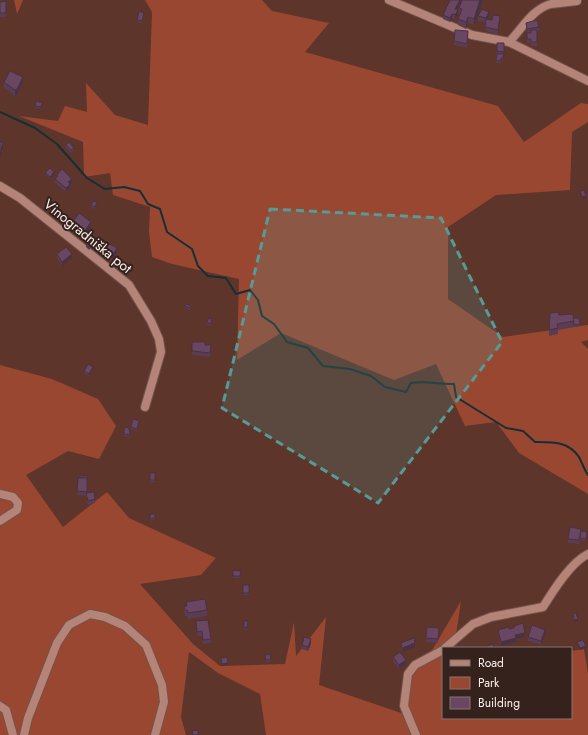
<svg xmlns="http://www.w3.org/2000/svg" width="588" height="735" font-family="Jost,sans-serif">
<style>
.green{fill:#9a4731}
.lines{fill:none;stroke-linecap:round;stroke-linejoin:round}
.stream{stroke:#172e34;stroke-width:2}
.street-casing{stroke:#72534b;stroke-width:10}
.street{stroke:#b38477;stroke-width:8}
.wall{fill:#5a3c53}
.shaded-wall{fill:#4a3144}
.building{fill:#694661;stroke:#4a3144}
.marked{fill:#569b95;fill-opacity:0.2;stroke:#569b95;stroke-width:3;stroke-dasharray:8 5;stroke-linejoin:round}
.labels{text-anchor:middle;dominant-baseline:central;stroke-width:4;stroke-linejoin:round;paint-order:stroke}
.street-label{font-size:14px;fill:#fcf2ef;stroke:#35221d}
</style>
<rect width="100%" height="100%" fill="#5d352a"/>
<!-- green -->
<g class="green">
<path d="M14 0H23L17 14Z"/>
<path d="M145 0H262L272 11 329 23 305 52 498 106 524 142 581 103 588 104V122L572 132 570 190 496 195 448 227V299L503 337 588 325V340L581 342 588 349V494L519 453 496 422 465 426 436 364 394 380 281 333 237 360 239 279 172 264 152 257 149 232 150 207 113 195 110 173 84 177 83 142 19 116 58 121 65 106 87 112 86 83 115 115 148 125 152 12Z"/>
<path d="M0 365 52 379 98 399 116 426 99 459 68 451 26 475 63 527 107 492 129 518 216 558 201 575 140 584 193 644 220 666 285 664 294 622 296 656 326 617 319 685 407 715 404 684 431 652 461 601 454 648H443V718H571V651L584 649 588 673V735H266L260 694 218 673 189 652 181 717 186 735H0Z"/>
</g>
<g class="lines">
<!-- stream -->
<path class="stream" d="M0 112 35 128 57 144 87 178 105 189 124 187 140 191 148 204 160 209 167 232 192 249 198 266 208 276 226 278 236 294 250 290 258 300 262 316 274 324 287 342 308 348 323 366 350 369 371 376 385 387 406 392 411 383C428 380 437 385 454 384L456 397 506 428 523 431 535 442C552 442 568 441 579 457 582 463 584 469 588 475"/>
<defs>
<g id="street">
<path d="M389 0 472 35 509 42 588 81"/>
<path d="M509 42C522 29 532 9 551 4 560 3 568 2 577 1"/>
<path d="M0 186 20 198 129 285 151 321 159 339 161 352 145 407"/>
<path d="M0 494 13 497 18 503 17 510 0 521"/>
<path d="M445 648 473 624 491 617 543 607C553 591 571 562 588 554"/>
<path d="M0 706 6 710 13 735"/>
<path d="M24 735 28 718 57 643 69 625 90 614 105 617 125 626 146 645 162 685 164 702 155 735"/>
<path d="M416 735 404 706 408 674 415 665 443 650"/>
</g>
</defs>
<!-- street casing -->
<use href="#street" class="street-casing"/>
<!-- street -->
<use href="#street" class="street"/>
</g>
<!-- wall -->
<g class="wall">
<path d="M461 0V2L457 10 458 14 455 19 452 18 450 22 443 19V15Z"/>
<path d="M483 0 474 25 468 23 466 29 458 25V19L460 14H459V8Z"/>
<path d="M6 1V17H0V2Z"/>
<path d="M144 15 142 23 137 22V20Z"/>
<path d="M478 16H489L487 19 500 20 498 34 485 31 486 22 478 21Z"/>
<path d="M526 23 539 27V31L537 32V46H531V43H527V33Z"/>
<path d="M468 35 467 48 454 45V41Z"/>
<path d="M497 43 504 47 503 61 501 60V63H496Z"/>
<path d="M4 82 23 83 17 95 15 96 4 88Z"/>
<path d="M42 105 41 109 35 108V106Z"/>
<path d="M66 145 74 150 71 153 66 148Z"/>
<path d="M45 173 54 174 50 179 45 175Z"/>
<path d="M57 175 72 183 70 185V188L66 192 55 183V179L57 177Z"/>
<path d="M97 204 95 209 91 208V205Z"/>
<path d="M72 223 91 226 84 236 72 227Z"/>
<path d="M86 245 92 246 89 250 86 247Z"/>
<path d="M103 251 117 252 112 260 104 257 103 255Z"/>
<path d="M57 254 72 258 62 266 57 258Z"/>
<path d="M185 306 191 308 190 310 185 308Z"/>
<path d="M559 315 573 318 580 324V326L558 330V334L549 336V330Z"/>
<path d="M207 322H212L210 326 207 324Z"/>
<path d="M192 342 205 345H211L210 357 192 355Z"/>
<path d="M93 369 89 376 84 373V371Z"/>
<path d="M139 423 137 431 131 429V427Z"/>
<path d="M129 428 130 437 124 436V429Z"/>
<rect x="150" y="473" width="5" height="9"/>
<path d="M88 476 87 493 95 499V503L88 505 86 496 77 495 78 478Z"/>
<path d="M150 514H155V520L150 521Z"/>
<path d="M581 531 587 534 586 541 580 540 579 544 568 543V539Z"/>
<path d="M233 570 241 571 240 578H233Z"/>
<rect x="243" y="585" width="6" height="10"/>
<path d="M186 602 207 610V616L188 619 187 616H185L184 612V606H186Z"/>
<path d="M196 621 211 639V643L203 644 202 636H197Z"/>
<path d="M244 621H248L247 630 244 629Z"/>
<path d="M514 626 525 637 516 639V642L501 646 498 634V630L509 629 514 628Z"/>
<path d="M439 632 438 643 426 642V638Z"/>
<path d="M545 634 541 645 528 641V637Z"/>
<path d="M311 643 308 651 302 649V645Z"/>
<path d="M401 643 415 647 402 652 401 647Z"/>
<path d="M265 655 271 659V661L266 662Z"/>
<path d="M393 657 406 664 399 669 393 661Z"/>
</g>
<!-- shaded-wall -->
<g class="shaded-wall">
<path d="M460 0H461V2L455 13V9Z"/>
<path d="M480 0H483V1L474 25V19Z"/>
<path d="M458 10V14L455 19V15Z"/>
<path d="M489 12V16L486 22V18Z"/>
<path d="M452 14V18L450 22V18Z"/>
<path d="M500 16V20L498 34V30Z"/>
<path d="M468 17V23L466 29V22Z"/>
<path d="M23 77V83L17 95 15 96V90Z"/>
<path d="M3 142V146L0 159V155Z"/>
<path d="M54 172V174L50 179V177Z"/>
<path d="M72 179V183L70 185V188L66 192V188L68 182Z"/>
<path d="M586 196V198L582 199V197Z"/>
<path d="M91 222V226L84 236V232Z"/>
<path d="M117 248V252L112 260V256Z"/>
<path d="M72 254V258L62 266V262Z"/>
<path d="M93 367V369L89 376V374Z"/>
<path d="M578 619V621L574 622V620Z"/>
<path d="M545 630V634L541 645V641Z"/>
<path d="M525 633V637L516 639V642L501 646V642L515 635Z"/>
<path d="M311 639V643L308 651V647Z"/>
<path d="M415 643V647L402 652V648Z"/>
<path d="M586 646V648L580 650V648Z"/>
<path d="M406 660V664L399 669V665Z"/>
<path d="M228 663V665L222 666V664Z"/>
</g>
<!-- building -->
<g class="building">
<path d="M450 0H460L455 9 458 10 455 15 452 14 450 18 443 15Z"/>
<path d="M462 0H480L474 19 468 17 466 22 458 19 462 9 459 8Z"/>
<path d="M6 1V13H0V2Z"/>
<path d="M482 9 489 12 486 18 478 16Z"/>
<path d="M139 11 144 13 142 21 137 20Z"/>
<path d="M493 15 500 16 498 30 485 27 486 19 492 20Z"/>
<path d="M537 20 539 27 527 29 526 23Z"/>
<path d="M455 30 468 31 467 44 454 41Z"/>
<path d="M531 30H537V42H531V39H527V33H531Z"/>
<path d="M497 43H504V52L497 51Z"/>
<path d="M497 54H504L503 58H501V61L496 60Z"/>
<path d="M10 71 23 77 17 89 15 90 4 82Z"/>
<path d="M36 101 42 103 41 107 35 106Z"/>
<path d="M0 142H3L0 155Z"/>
<path d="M69 142 74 148 71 150 66 145Z"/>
<path d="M50 168 54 172 50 177 45 173Z"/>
<path d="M62 169 72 179 68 182 70 184 66 188 55 179 58 176 57 175Z"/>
<path d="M584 190 586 196 582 197 580 191Z"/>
<path d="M93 201 97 202 95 207 91 205Z"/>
<path d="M79 213 91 222 84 232 72 223Z"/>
<path d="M89 242 92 244 89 247 86 245Z"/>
<path d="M108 243 117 248 112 256 104 253 103 251Z"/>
<path d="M66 247 72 254 62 262 57 254Z"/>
<path d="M186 304 191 306 190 308 185 306Z"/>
<path d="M558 312 559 315 573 314 574 321 557 324 558 328 549 330 550 313Z"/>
<path d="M209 318 212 320 210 324 207 322Z"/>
<path d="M573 318H579L580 324 574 325Z"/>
<path d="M192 342H205V345H211L210 353 192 351Z"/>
<path d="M88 364 93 367 89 374 84 371Z"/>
<path d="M133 419 139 421 137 429 131 427Z"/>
<path d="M126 427 129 428 130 435 124 434V429Z"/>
<rect x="150" y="473" width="5" height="7"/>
<path d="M79 476H88L87 480V478H79Z"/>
<path d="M78 478H87V492L77 491Z"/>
<path d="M94 492 95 499 88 501 86 493Z"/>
<path d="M150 514H155V518L150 519Z"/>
<path d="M570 527 581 529 579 540 568 539Z"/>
<path d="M581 531 587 532 586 539 580 538Z"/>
<path d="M233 570 241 571 240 576H233Z"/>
<rect x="243" y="585" width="6" height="8"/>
<path d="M205 599 207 610 188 613 187 610H185L184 606H187L186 602Z"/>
<path d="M576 613 578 619 574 620 573 614Z"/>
<path d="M208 620 211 639 203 640 202 631 197 632 196 621Z"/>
<path d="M244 621H248L247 628 244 627Z"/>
<path d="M523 623 525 633 515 635 516 638 501 642 498 630 509 627V629L514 628V626Z"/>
<path d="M532 625 545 630 541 641 528 637Z"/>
<path d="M427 627 439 628 438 639 426 638Z"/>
<path d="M304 637 311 639 308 647 302 645Z"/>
<path d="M414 638 415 643 402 648 401 643Z"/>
<path d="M583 640 586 646 580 648 577 642Z"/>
<path d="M493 644 494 648H488L487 646Z"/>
<path d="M400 652 406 660 399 665 393 657Z"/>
<path d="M270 654 271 659 266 660 265 655Z"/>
<path d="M227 657 228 663 222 664 221 658Z"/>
<path d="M198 730V735H193L192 731Z"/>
</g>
<!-- marked area -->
<path class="marked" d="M270 209 441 218 502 342 378 503 222 408Z"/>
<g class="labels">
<!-- street labels -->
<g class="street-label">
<text transform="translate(88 236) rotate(39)">Vinogradniška pot</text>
</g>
</g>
<!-- legend -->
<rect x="442" y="647" width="130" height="72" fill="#35221d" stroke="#857571"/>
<rect x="450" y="660" width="20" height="6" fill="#b38477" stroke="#857571"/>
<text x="478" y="667" font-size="12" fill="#fcf2ef">Road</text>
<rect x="450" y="677" width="20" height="12" fill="#9a4731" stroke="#857571"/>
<text x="478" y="687" font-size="12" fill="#fcf2ef">Park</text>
<rect x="450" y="697" width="20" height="12" fill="#694661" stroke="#857571"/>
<text x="478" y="707" font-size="12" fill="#fcf2ef">Building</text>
</svg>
